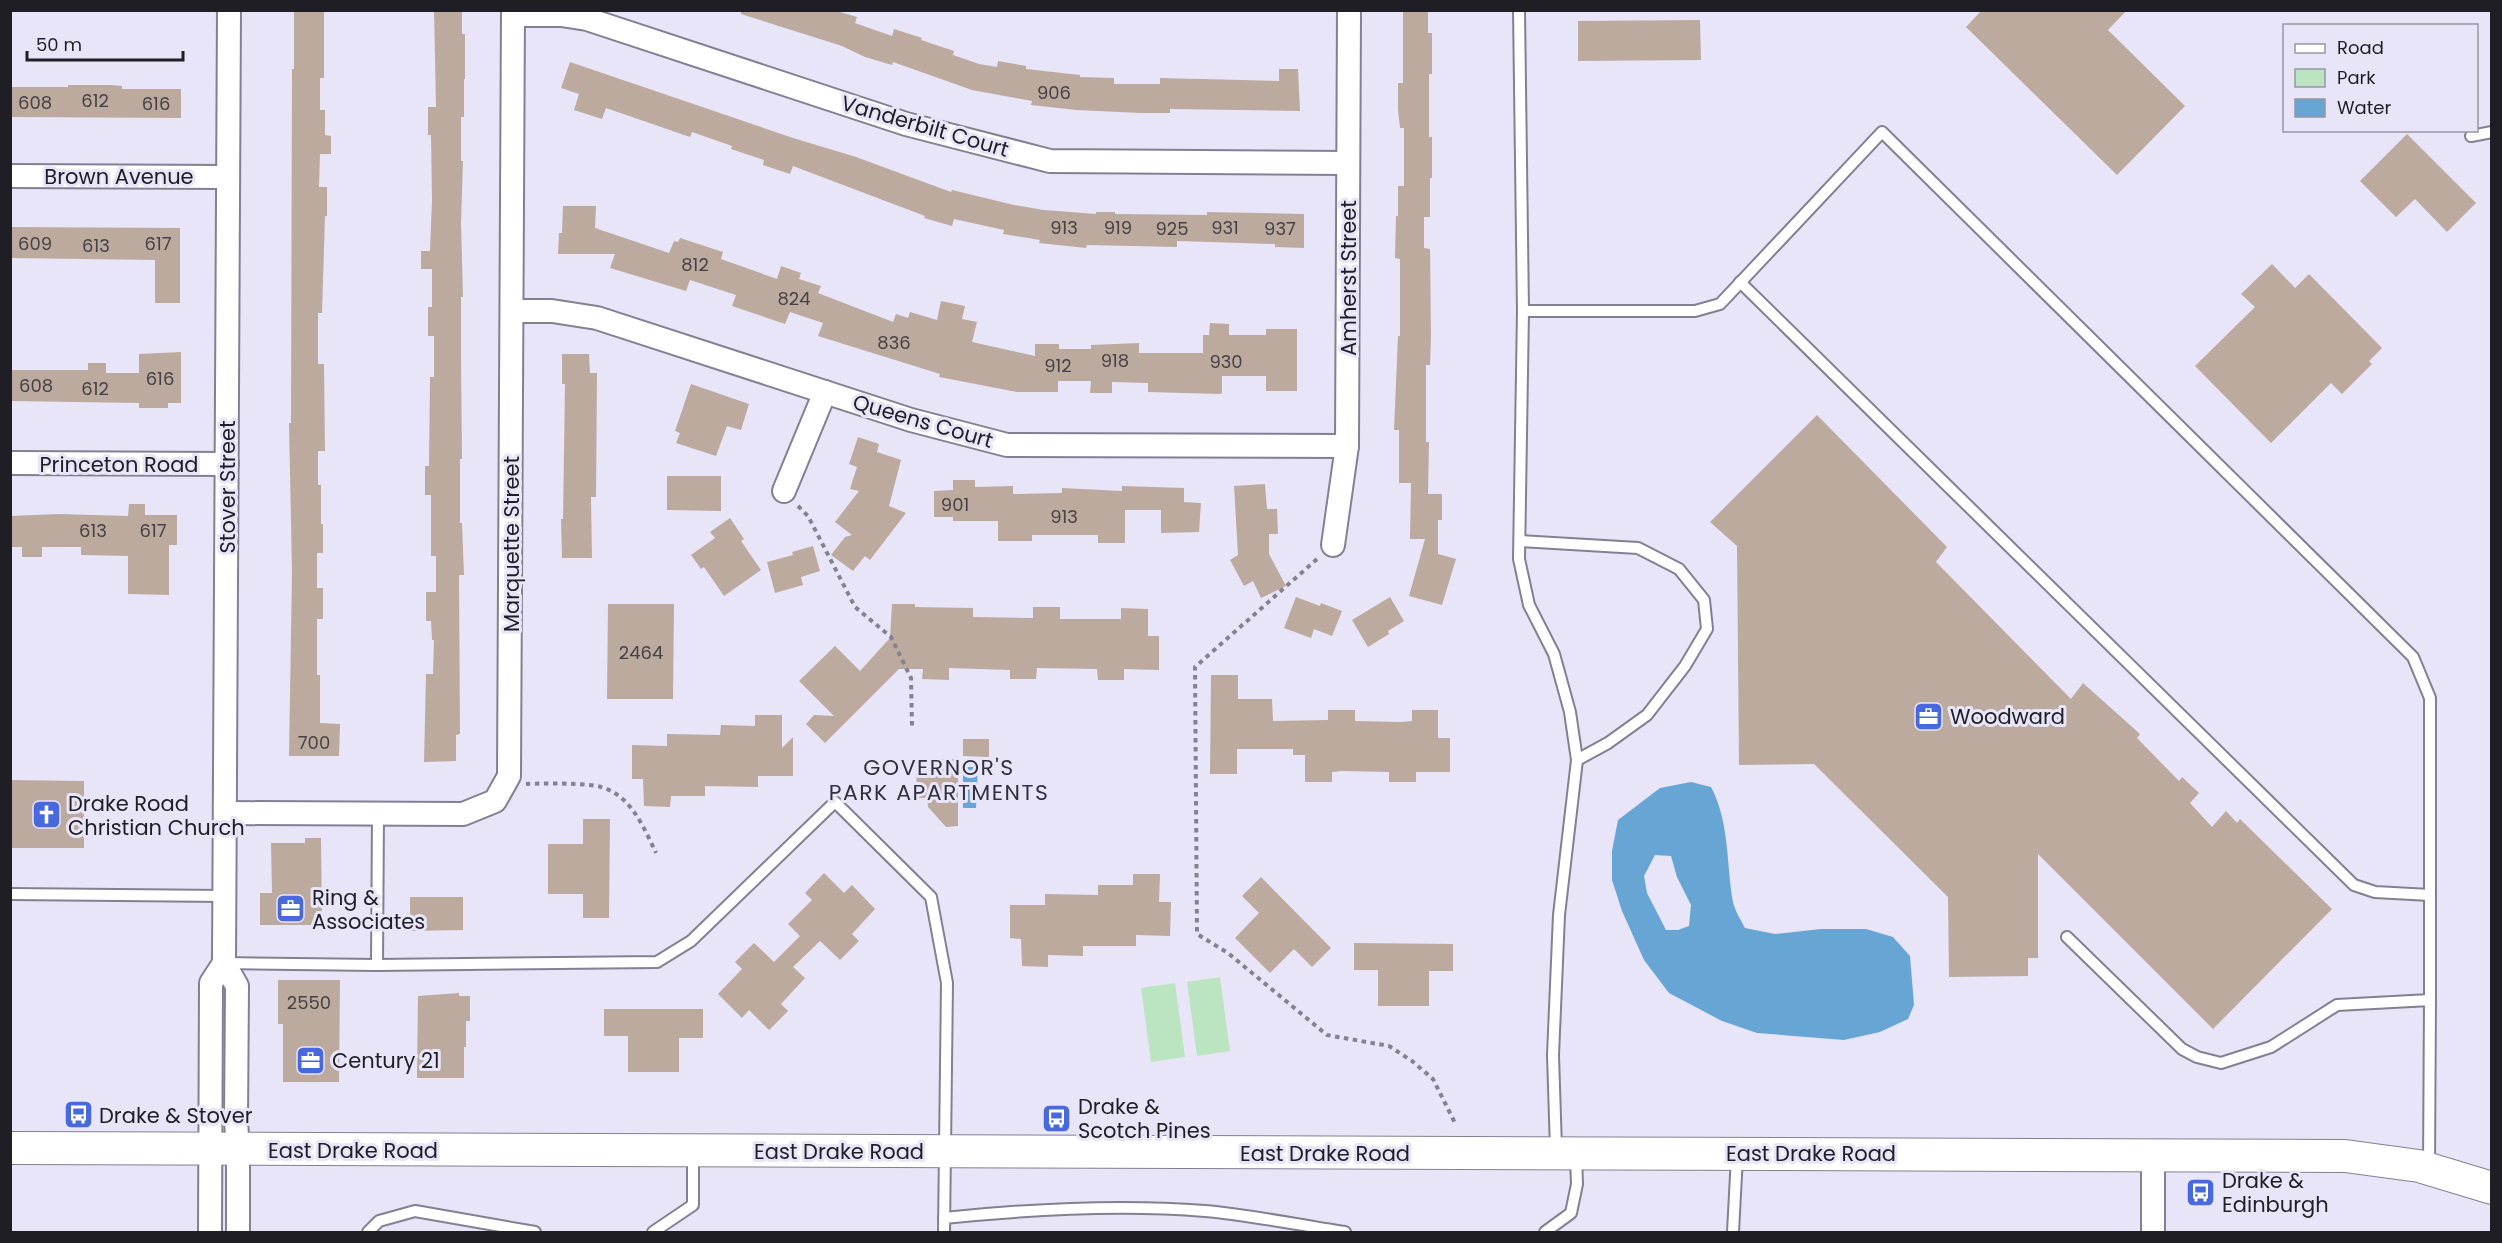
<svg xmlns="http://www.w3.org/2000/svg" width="2502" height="1243" font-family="Poppins,sans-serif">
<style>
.green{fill:#bbe5c0}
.water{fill:#66a5d4;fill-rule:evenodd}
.building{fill:#bcaa9f}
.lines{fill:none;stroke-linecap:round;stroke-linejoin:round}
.service-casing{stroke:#828092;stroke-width:14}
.minor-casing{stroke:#828092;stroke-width:26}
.secondary-casing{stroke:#828092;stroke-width:34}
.path{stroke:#848290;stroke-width:4;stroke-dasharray:4.5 4.5;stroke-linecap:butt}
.service{stroke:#fff;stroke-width:10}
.minor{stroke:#fff;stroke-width:22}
.secondary{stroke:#fff;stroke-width:32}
.labels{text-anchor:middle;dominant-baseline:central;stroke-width:6;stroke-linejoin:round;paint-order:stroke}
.number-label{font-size:18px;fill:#464144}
.street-label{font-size:21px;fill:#1f1e25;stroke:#e8e5f9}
.poi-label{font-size:21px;fill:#1f1e25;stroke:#e8e5f9;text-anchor:start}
.neighbourhood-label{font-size:22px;letter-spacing:1.5px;fill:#32303f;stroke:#e8e5f9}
</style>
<rect width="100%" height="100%" fill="#e8e5f9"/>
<!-- green -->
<g class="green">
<path d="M1220 977 1230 1051 1197 1056 1187 982Z"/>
<path d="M1175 983 1185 1057 1151 1062 1141 988Z"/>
</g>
<!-- water -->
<g class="water">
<path d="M963 767H978L976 808H963Z"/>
<path d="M1691 782 1711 787C1730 823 1726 863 1733 902 1735 911 1741 920 1745 928L1775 934 1821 929H1866L1893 937 1910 956 1914 1005 1908 1019 1880 1032 1844 1040 1757 1033 1722 1021 1669 993 1644 960 1622 911 1612 880V851L1618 820 1660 788ZM1655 855 1671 856 1677 877 1691 905 1689 926 1678 930H1666L1647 893 1644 876Z"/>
</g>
<!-- building -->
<g class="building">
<path d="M294 10H324V78H320V110H325V135L331 136V154H320L319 187H327V216H325L322 313H318V364H324L325 451H318V485H321V524H323V553H317V588H323V619H317V675H320V723L340 724 339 756H289L292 572 289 423H291L292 69H294Z"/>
<path d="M434 10H462V34H465V79H464V117H461V161H463L461 223 463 297H461V359L462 459H460V523H462L464 575H459L460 734 456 735V761L424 762 426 674H433L434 640H432L431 621H426V592H436V556H431V495H425V466H429L430 377H434V336H428V307H432V269H421V251H430L432 200 431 135H428V107H436Z"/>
<path d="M741 10 837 11 857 17 855 23 892 36 894 29 922 38 921 40 954 51 953 55 979 64 997 67 998 61 1026 66V69L1080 75V77L1114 78V84H1160V78L1279 81V69H1298L1300 111 1170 109V113H1141L1076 110 1031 105 1032 101 972 90 893 62 892 65 865 57 842 46 741 14Z"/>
<path d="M1403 10H1428V33H1432V74H1429V137H1432V178H1430V217H1424V248L1430 249 1431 336 1430 365H1426V442H1429L1428 494H1442V520H1438V554L1456 559 1442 605 1409 596 1425 539H1410L1411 483H1399V430H1394L1398 336H1400V259L1395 258 1396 216H1398V186H1404V128H1400L1398 110V83H1403Z"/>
<path d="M1982 10H2127L2108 30 2185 106 2117 175 1966 27Z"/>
<path d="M1700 20 1701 60 1578 61V21Z"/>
<path d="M570 62 793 138 856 157 951 192 952 190 1014 205 1044 210 1096 214V212H1115V214L1207 215V212L1304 214V248L1275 247V244L1177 241V247L1087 245 1086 248 1039 243 1040 240 1003 234 1004 230 954 219 952 226 924 218 925 216 793 166 790 174 763 165 764 160 731 149 732 146 692 132 690 137 606 108 602 119 574 110 579 94 561 88Z"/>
<path d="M68 85H111L122 86V89H181V118L10 117V87H68Z"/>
<path d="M2407 134 2476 203 2447 232 2415 199 2396 217 2360 181Z"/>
<path d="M563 206H596L595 228 669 253 674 241 678 242 680 238 723 252 721 259 777 279 781 266 801 273 799 279 821 286 818 293 893 322 896 314 908 318 910 312 937 320 941 301 965 306 962 319 977 322 972 342 1035 356V344H1059V349H1091V345L1139 343V353H1203V335H1209L1210 323 1229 324V335H1266V329H1297V391H1266V376H1222V393L1220 394 1148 392V383L1112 382V393H1090L1091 381H1058V392H1017L939 377 940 374 818 336 823 323 790 312 785 324 732 306 736 295 690 280 686 291 610 268 615 254H558L559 233H562Z"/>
<path d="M10 227 180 228V303H155V260L10 258Z"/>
<path d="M2272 264 2295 288 2309 274 2382 348 2369 361 2372 364 2342 394 2331 383 2271 443 2195 366 2255 307 2241 294Z"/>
<path d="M181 352V403H168V408H139V403L10 401V370H88V363H106V373H139V354Z"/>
<path d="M562 354H589L590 373H597L596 497H591L592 558H562L561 519H563L565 384H562Z"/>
<path d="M691 384 749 404 741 430 727 426 716 456 676 443 680 433 675 431Z"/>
<path d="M1817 415 1947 547 1936 562 2071 699 2083 683 2140 734 2137 738 2179 781 2182 777 2199 793 2190 803 2212 827 2226 811 2237 823 2240 819 2332 909 2213 1029 2038 854V958H2028V976L1949 977 1948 897 1814 764 1739 765 1737 546 1710 522Z"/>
<path d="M858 437 879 444 877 452 901 460 889 506 906 513 870 560 865 556 853 571 831 555 845 537 852 535 835 522 859 491 850 489 857 467 849 464Z"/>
<path d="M667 476H721V511L667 510Z"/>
<path d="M953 480H975V487L1013 486V494L1062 493V488L1122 491V486L1184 488V502L1201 503 1199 532 1161 533V510H1125V543H1098V535H1032V541H998V521H953V517H934V491L953 490Z"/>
<path d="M1265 484 1267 509H1277L1278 534H1269V554L1286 586 1261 598 1253 581 1244 586 1230 560 1238 555 1234 486Z"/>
<path d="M129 504H145V515H177V545H169V595L128 594V556L81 555V547H42V557H22V547H10V516L59 514 128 516Z"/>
<path d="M730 518 744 539 741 541 761 570 724 596 704 567 701 569 691 555 715 538 710 532Z"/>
<path d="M813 546 820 571 801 577 803 585 775 593 767 562 793 555 792 552Z"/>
<path d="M1296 597 1320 606 1321 603 1342 611 1332 636 1314 629 1311 638 1284 628Z"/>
<path d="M1390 597 1404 621 1388 631 1389 634 1368 647 1352 620Z"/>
<path d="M608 604H674L673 699H607Z"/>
<path d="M892 604H915V607L973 608V617L1033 618V607H1060V619H1121V608L1148 609V636H1159V670L1124 669V680H1098L1097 669 1037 668 1036 679H1010V670L949 668V680L922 679 923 669H899L825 743 806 724 814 715 834 716 799 681 835 646 860 671 890 638Z"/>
<path d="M1211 675H1238V699H1272L1273 721 1328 720V710H1355V721L1401 722 1412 721V710H1438V738H1450V772H1416V782H1389V772L1342 771 1332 772V782H1305V755H1293V749H1237V774H1210Z"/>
<path d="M755 715H782V748L793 737V776H758V787L705 786V796H671L670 807 644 806 643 779H632V745L667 746V734L720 735 721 725 755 726Z"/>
<path d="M963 739H989V757L963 756Z"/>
<path d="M958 759V826L946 827 928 807 927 798H917L916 760Z"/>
<path d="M10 780 84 781V848H10Z"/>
<path d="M583 819H610L609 918H583V894H548V844H583Z"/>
<path d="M305 838H321L322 925H260V893H272L271 843H305Z"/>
<path d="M824 873 844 893 852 885 875 909 852 934 859 941 840 960 820 941 793 967 805 978 781 1004 788 1011 769 1030 749 1010 742 1018 718 994 742 969 735 962 754 943 774 962 800 936 788 924 812 900 805 893Z"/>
<path d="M1133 874H1160L1159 902H1171L1170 936 1136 935V946H1083V956L1048 955V967L1022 966 1021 939 1010 938V905H1045V894L1098 895V885H1133Z"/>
<path d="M1261 877 1331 948 1312 967 1294 949 1270 973 1235 938 1259 913 1242 896Z"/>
<path d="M410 897H463V930L410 931Z"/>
<path d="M1354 943 1453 944V971H1429V1006H1378V970H1354Z"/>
<path d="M278 980H340L339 1082H283V1024H278Z"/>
<path d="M459 993V996H470V1021H466V1047H464V1078H417L418 996Z"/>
<path d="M604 1009H703V1038H679V1072H628V1036H604Z"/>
</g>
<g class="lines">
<defs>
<g id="service">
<path d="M1519 10 1523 311 1519 559 1529 605 1554 654 1570 712 1577 760 1559 915 1553 1055 1556 1149"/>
<path d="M2471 136 2492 132"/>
<path d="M1740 282 2354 885 2375 892 2430 895"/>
<path d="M1523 311H1695L1720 304 1882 132 2413 657 2430 698V1000"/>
<path d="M1520 541 1638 548 1679 569 1704 600 1707 629 1685 666 1647 715 1608 743 1577 760"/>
<path d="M10 894 225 896"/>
<path d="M2067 937 2182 1049 2197 1057 2221 1063 2271 1047 2337 1005 2430 1000 2429 1166"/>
<path d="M224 963 377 965 657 962 691 941 835 802 931 897 947 983 944 1232"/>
<path d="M377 965 378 814"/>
<path d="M944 1218C1031 1209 1118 1204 1205 1211 1251 1215 1298 1225 1345 1232"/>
<path d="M368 1232 379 1221 415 1211 535 1232"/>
<path d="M653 1232 693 1205V1154"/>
<path d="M1545 1232 1571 1213 1577 1184 1576 1156"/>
<path d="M1733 1232 1737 1156"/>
</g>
<g id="minor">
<path d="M229 10 224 963 237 986 236 1121 238 1150V1232"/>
<path d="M513 15H561L587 19 906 124 1050 161 1348 163"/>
<path d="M10 176 228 177"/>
<path d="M512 311H552L597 318 911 420 1007 445 1347 446"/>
<path d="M10 463 227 464"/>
<path d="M784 491 825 392"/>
<path d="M1333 545 1347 446 1349 10"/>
<path d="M226 813 463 814 495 801 509 776 513 10"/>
<path d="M2153 1155V1232"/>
<path d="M210 1232 211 983 224 963"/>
</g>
<path id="secondary" d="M10 1148 2345 1156 2419 1166 2492 1188"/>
</defs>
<!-- service casing -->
<use href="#service" class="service-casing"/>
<!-- minor casing -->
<use href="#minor" class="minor-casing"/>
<!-- secondary casing -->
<use href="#secondary" class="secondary-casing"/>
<!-- path -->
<g class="path">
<path d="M798 506 808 516 855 607 891 637 911 678 912 726"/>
<path d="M1317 559 1195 667 1197 934 1228 953 1327 1035 1389 1046 1412 1061 1433 1079 1456 1125"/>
<path d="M526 784C542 783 588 783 601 787 631 795 644 828 656 853"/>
</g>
<!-- service -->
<use href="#service" class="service"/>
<!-- minor -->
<use href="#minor" class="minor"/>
<!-- secondary -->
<use href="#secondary" class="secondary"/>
</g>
<!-- icons -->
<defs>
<symbol id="office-square" viewBox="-11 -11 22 22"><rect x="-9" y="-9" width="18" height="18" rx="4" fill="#4869dc" stroke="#e8e5f9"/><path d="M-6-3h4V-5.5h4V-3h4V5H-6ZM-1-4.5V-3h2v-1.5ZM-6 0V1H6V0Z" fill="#fff"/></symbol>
<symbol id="church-square" viewBox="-11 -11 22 22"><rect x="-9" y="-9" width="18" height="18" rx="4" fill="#4869dc" stroke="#e8e5f9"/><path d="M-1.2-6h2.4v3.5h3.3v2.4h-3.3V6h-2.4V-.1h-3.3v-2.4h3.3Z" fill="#fff"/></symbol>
<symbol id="bus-square" viewBox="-11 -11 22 22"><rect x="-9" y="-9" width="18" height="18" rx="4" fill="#4869dc" stroke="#e8e5f9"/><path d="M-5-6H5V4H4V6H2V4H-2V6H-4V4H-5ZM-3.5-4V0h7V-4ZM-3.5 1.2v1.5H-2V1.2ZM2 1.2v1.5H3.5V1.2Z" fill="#fff"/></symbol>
</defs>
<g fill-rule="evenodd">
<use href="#office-square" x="1912" y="700" width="33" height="33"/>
<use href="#church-square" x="30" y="798" width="33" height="33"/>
<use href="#office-square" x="274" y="892" width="33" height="33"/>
<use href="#office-square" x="294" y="1044" width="33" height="33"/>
<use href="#bus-square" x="62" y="1098" width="33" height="33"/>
<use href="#bus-square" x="1040" y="1102" width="33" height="33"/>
<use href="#bus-square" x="2184" y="1176" width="33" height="33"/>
</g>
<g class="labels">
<!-- number labels -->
<g class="number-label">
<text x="1054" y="92">906</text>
<text x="95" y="100">612</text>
<text x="35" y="102">608</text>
<text x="156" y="103">616</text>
<text x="1064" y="227">913</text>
<text x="1118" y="227">919</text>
<text x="1225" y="227">931</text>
<text x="1172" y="228">925</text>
<text x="1280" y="228">937</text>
<text x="35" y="243">609</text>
<text x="158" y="243">617</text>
<text x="96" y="245">613</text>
<text x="695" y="264">812</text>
<text x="794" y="298">824</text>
<text x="894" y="342">836</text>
<text x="1115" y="360">918</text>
<text x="1226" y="361">930</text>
<text x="1058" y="365">912</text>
<text x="160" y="378">616</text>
<text x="36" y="385">608</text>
<text x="95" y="388">612</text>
<text x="955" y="504">901</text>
<text x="1064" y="516">913</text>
<text x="93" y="530">613</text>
<text x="153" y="530">617</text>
<text x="641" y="652">2464</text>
<text x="314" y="742">700</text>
<text x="309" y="1002">2550</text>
</g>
<!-- street labels -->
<g class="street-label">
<text transform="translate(925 126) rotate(16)">Vanderbilt Court</text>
<text x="119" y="176">Brown Avenue</text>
<text transform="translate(1348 278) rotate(-90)">Amherst Street</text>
<text transform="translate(923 421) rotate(16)">Queens Court</text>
<text x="119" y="464">Princeton Road</text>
<text transform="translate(227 487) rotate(-90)">Stover Street</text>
<text transform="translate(511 544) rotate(-90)">Marquette Street</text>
<text x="353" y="1150">East Drake Road</text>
<text x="839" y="1151">East Drake Road</text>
<text x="1325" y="1153">East Drake Road</text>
<text x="1811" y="1153">East Drake Road</text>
</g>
<!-- poi labels -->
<g class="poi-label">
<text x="1950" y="716">Woodward</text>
<text x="68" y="803">Drake Road<tspan x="68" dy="24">Christian Church</tspan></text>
<text x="312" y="897">Ring &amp;<tspan x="312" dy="24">Associates</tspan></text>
<text x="332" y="1060">Century 21</text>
<text x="1078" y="1106">Drake &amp;<tspan x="1078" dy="24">Scotch Pines</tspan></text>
<text x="99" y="1115">Drake &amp; Stover</text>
<text x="2222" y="1180">Drake &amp;<tspan x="2222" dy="24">Edinburgh</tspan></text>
</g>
<!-- neighbourhood labels -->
<g class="neighbourhood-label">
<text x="939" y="767">GOVERNOR'S<tspan x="939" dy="25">PARK APARTMENTS</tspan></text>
</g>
</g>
<!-- border -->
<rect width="2502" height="1243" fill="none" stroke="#1f1e25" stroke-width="24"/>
<!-- legend -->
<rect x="2283" y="24" width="195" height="108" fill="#e8e5f9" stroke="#9895a4" stroke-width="1.5"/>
<rect x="2295" y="44" width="30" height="9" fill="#ffffff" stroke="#9895a4" stroke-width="1.5"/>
<text x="2337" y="54" font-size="18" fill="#1f1e25">Road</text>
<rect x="2295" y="69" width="30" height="18" fill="#bbe5c0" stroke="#9895a4" stroke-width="1.5"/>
<text x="2337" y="84" font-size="18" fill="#1f1e25">Park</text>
<rect x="2295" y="99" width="30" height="18" fill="#66a5d4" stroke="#9895a4" stroke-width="1.5"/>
<text x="2337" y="114" font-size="18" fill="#1f1e25">Water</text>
<!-- scale -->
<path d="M27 51v9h156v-9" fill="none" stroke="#1f1e25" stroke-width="3"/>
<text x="36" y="51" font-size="18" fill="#1f1e25" stroke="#e8e5f9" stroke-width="4.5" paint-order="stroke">50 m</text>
</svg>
